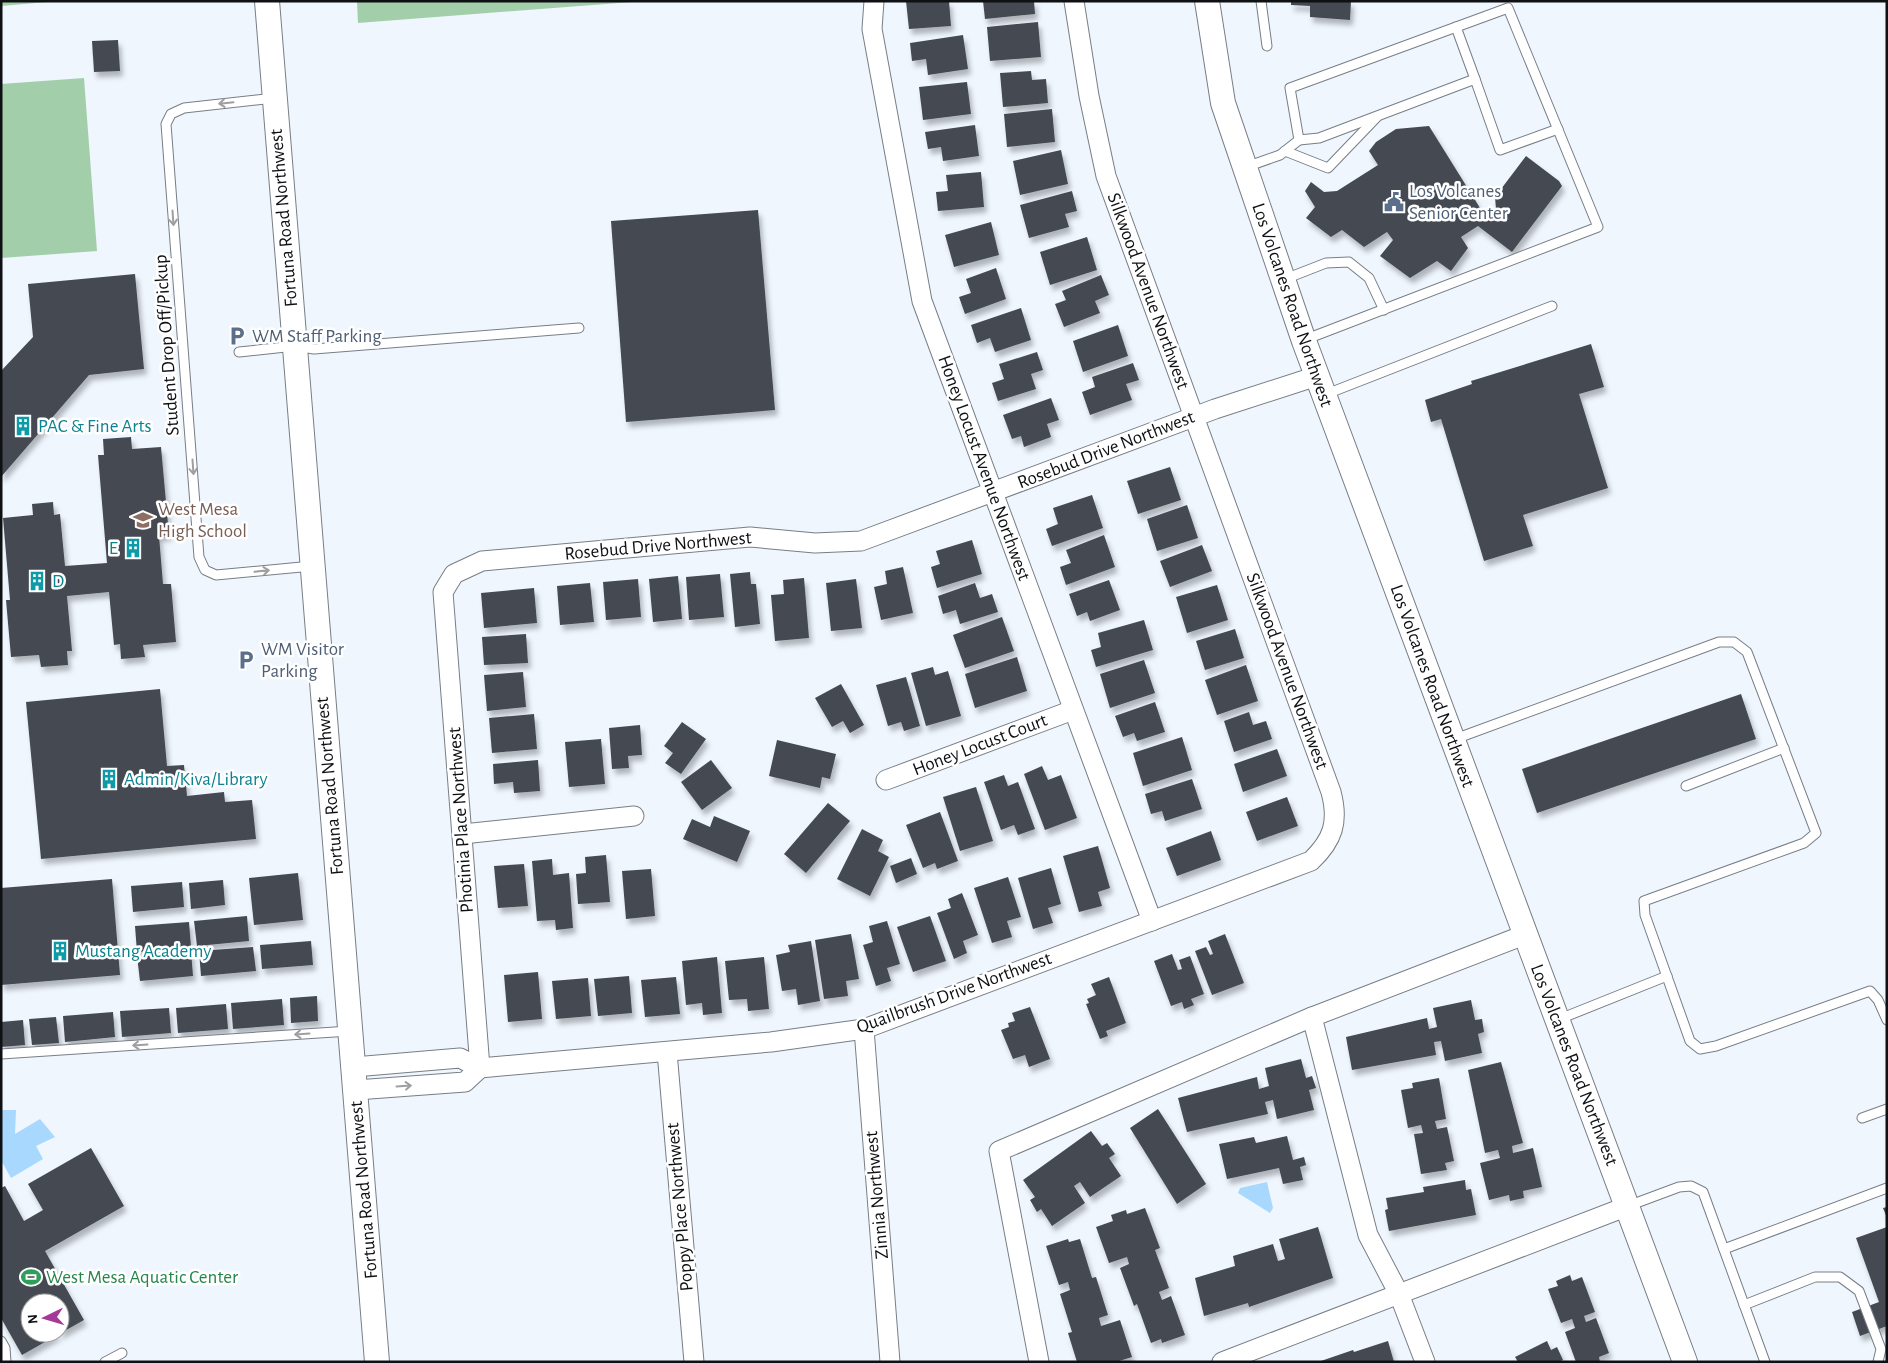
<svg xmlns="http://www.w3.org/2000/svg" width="1888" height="1363" font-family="'Alegreya Sans',sans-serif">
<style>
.green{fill:#a3ceaa}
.water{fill:#a9d8fe}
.building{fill:#444a51;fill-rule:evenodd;filter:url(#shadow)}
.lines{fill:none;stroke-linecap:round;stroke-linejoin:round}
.service-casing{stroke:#787e86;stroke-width:11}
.minor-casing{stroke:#787e86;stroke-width:21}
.tertiary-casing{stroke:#787e86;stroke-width:26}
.service{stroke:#fff;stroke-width:9}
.minor{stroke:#fff;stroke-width:19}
.tertiary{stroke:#fff;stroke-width:24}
.oneway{stroke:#9f9fa1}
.labels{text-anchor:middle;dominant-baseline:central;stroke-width:5;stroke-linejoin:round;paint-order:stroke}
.service-label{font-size:19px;fill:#4e5e75;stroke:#fff;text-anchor:start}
.street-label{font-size:19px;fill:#0e1013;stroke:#fff}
.culture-label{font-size:19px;fill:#0d838f;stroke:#fff;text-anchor:start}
.education-label{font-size:19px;fill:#785e54;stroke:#fff;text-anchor:start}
.leisure-label{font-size:19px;fill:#27864d;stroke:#fff;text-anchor:start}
</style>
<defs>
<filter id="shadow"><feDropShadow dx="3" dy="5.5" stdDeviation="2.5" flood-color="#0004"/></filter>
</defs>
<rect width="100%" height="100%" fill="#eff6fe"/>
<!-- green -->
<g class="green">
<path d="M1 1H59L1 6Z"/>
<path d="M357 1H645L358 23Z"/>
<path d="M84 78 97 251 1 258V84Z"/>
</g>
<!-- water -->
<g class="water">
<path d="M1 1110H16L15 1134 40 1119 55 1137 36 1146 43 1159 11 1178 1 1160Z"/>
<path d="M1267 1182 1273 1208 1270 1213 1238 1193 1240 1188Z"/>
</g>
<!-- building -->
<g class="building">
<path d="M906 1H949L951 26 909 29Z"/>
<path d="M983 1H1034L1035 14 985 19Z"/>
<path d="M1291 1H1351L1350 20 1310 17V6L1291 5Z"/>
<path d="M1038 22 1041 57 990 61 987 27Z"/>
<path d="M963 35 968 69 928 75 926 59 912 61 910 43Z"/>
<path d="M118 40 120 71 94 72 92 41Z"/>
<path d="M1031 71 1032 80 1046 79 1048 103 1003 107 1000 73Z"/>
<path d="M967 82 971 114 923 120 919 87Z"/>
<path d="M1052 109 1055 142 1007 147 1004 114Z"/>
<path d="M975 125 979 156 943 161 941 147 928 149 925 132Z"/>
<path d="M1429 126 1485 216H1491L1496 209 1495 197 1526 156 1559 181 1562 186 1512 252 1478 226 1461 237 1468 248 1451 271 1437 261 1410 278 1380 256 1393 240 1387 232 1364 247 1342 230 1331 237 1306 218 1315 207 1305 191 1311 182 1324 192 1337 191 1378 165 1369 151 1376 142 1396 129Z"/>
<path d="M1061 150 1068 184 1020 195 1013 161Z"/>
<path d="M981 172 984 207 938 211 936 192 948 191 946 175Z"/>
<path d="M1072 191 1077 211 1065 214 1069 227 1029 238 1020 205Z"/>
<path d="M758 210 775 410 626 422 611 221Z"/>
<path d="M991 222 999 255 954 267 945 235Z"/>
<path d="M1087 237 1097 270 1050 285 1040 252Z"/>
<path d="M996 268 1006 299 965 314 959 297 971 293 966 279Z"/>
<path d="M135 274 144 369 89 375 1 477V371L33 337 28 284Z"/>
<path d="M1101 275 1109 295 1095 301 1100 313 1064 327 1055 304 1066 300 1062 291Z"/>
<path d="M1021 308 1031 340 995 352 990 338 977 343 971 325Z"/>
<path d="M1118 325 1128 356 1083 372 1073 341Z"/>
<path d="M1591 344 1604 387 1579 394 1608 488 1523 515 1533 546 1484 561 1441 419 1431 422 1425 400 1472 384 1471 381Z"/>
<path d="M1037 352 1043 370 1031 374 1036 389 998 401 992 383 1004 379 999 364Z"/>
<path d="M1133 363 1139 380 1126 384 1132 400 1090 415 1082 392 1095 387 1092 377Z"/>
<path d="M1051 398 1059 420 1047 424 1051 437 1024 447 1021 436 1012 439 1003 415Z"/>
<path d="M131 437 132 449 161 447 169 535 159 536 163 584H171L176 642 143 645 145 657 121 659 120 644 114 645 109 592 67 596 72 651H67L68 665 41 667 39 655 11 657 6 600H10L3 518 33 515 32 504 53 502 54 515 60 514 65 566 107 563 98 455H104L103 439Z"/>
<path d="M1170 467 1181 500 1138 514 1127 481Z"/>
<path d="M1092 495 1103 528 1052 546 1046 529 1058 524 1053 508Z"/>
<path d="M1187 505 1198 538 1157 551 1147 519Z"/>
<path d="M1104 535 1115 567 1066 585 1060 567 1071 563 1066 550Z"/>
<path d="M972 540 982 574 937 588 931 567 940 564 936 551Z"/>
<path d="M1202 545 1212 571 1170 587 1160 561Z"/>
<path d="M903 567 913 613 881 620 874 587 887 584 885 571Z"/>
<path d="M750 572 751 584H756L760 624 735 627 730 574Z"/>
<path d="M720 574 724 617 689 620 686 577Z"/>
<path d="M678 576 682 619 653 622 649 579Z"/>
<path d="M804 578 809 638 775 641 771 595 784 594 783 580Z"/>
<path d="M638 579 641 617 606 620 603 582Z"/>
<path d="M856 579 862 628 831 631 826 583Z"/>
<path d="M1109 580 1120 610 1090 621 1087 612 1077 616 1069 594Z"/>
<path d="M590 583 594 622 560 625 557 586Z"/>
<path d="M975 583 980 598 992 594 998 612 960 624 956 610 943 614 938 596Z"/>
<path d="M1217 585 1228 620 1187 633 1176 597Z"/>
<path d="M534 588 537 623 484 628 481 593Z"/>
<path d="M1002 617 1014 651 965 668 953 635Z"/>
<path d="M1144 620 1153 650 1096 667 1091 650 1101 647 1098 633Z"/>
<path d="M1235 629 1244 658 1205 670 1196 641Z"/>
<path d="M526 634 528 663 484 665 482 637Z"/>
<path d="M1017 657 1027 691 975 708 965 674Z"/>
<path d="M1144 660 1155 693 1110 708 1100 674Z"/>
<path d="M1246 665 1258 701 1217 715 1205 680Z"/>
<path d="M933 667 935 675 948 671 961 716 926 726 911 673Z"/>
<path d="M523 672 526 707 487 711 484 675Z"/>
<path d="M906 677 920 726 904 731 901 722 888 726 876 685Z"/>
<path d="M841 684 864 725 850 733 843 721 832 727 815 698Z"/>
<path d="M160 689 167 766 184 765 187 796 224 792 225 802 252 800 256 839 41 859 26 702Z"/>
<path d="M1741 694 1756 739 1537 813 1522 769Z"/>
<path d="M1155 702 1165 732 1137 741 1134 733 1123 737 1115 716Z"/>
<path d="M1249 712 1253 725 1266 721 1272 739 1234 752 1224 721Z"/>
<path d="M534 714 537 749 492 753 489 718Z"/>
<path d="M682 722 706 739 681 774 665 763 673 753 664 746Z"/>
<path d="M640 725 642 755 628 756 629 768 612 769 609 728Z"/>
<path d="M1182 737 1192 770 1143 786 1133 753Z"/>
<path d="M601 739 605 784 569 787 565 742Z"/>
<path d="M777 740 836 754 830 779 822 777 820 788 769 776Z"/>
<path d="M1277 749 1287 776 1243 792 1234 764Z"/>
<path d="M538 760 540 791 514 793 513 782 494 784 493 764Z"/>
<path d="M711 760 732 788 702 810 681 782Z"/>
<path d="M1042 766 1048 780 1061 775 1077 818 1045 830 1024 774Z"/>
<path d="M1004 775 1008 786 1018 782 1035 829 1018 835 1014 825 1001 830 984 782Z"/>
<path d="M1192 779 1202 809 1165 821 1162 811 1151 814 1145 794Z"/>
<path d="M976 787 993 841 960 851 943 797Z"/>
<path d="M1287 797 1298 826 1257 841 1246 812Z"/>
<path d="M828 803 850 821 806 873 784 854Z"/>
<path d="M940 812 958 861 937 869 935 863 923 868 906 825Z"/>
<path d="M714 816 750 831 737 862 683 839 692 819 710 827Z"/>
<path d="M862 829 883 840 878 851 889 857 870 896 837 879Z"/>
<path d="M1211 831 1221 860 1177 876 1166 848Z"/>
<path d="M1098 846 1110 888 1098 892 1102 906 1079 912 1063 856Z"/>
<path d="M606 855 610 902 578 904 576 874 586 873 585 857Z"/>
<path d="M911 858 917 874 896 883 890 866Z"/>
<path d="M552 859 553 875 569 873 573 928 556 930 555 920 537 921 532 861Z"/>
<path d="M524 864 528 906 498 908 494 866Z"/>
<path d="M1051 868 1061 904 1048 908 1053 923 1033 929 1018 878Z"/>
<path d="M651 869 655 916 626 919 622 871Z"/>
<path d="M298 873 303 920 254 925 249 878Z"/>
<path d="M1008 877 1021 917 1007 921 1012 937 992 943 974 888Z"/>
<path d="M112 879 120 975 1 985V888Z"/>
<path d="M223 880 225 905 191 909 189 883Z"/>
<path d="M182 882 184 907 133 912 131 886Z"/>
<path d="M962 893 978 935 963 941 967 953 954 959 937 913 951 908 948 899Z"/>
<path d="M247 916 249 941 197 946 194 921Z"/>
<path d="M930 916 946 961 913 972 897 927Z"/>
<path d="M887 921 900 964 887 968 891 981 876 986 863 945 873 942 869 926Z"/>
<path d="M189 922 191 947 137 952 135 926Z"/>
<path d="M851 934 859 979 846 981 848 996 824 999 815 940Z"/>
<path d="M1225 934 1244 983 1212 995 1195 951 1206 947 1210 955 1213 954 1208 941Z"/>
<path d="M311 941 313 965 262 969 260 945Z"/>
<path d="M811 941 820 1001 798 1005 796 989 782 991 776 955 790 952 788 945Z"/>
<path d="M253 947 256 971 201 976 199 951Z"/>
<path d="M191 951 193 976 140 981 137 956Z"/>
<path d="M1172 954 1178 970 1182 969 1179 960 1190 956 1204 994 1191 999 1194 1005 1184 1009 1182 1002 1171 1006 1154 961Z"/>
<path d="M717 957 722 1013 703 1015 702 1003 686 1005 682 961Z"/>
<path d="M764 957 769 1009 748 1011 747 999 729 1000 725 961Z"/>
<path d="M538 972 542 1019 508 1022 504 975Z"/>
<path d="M629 976 632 1013 598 1016 594 979Z"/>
<path d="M676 977 680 1014 645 1017 641 980Z"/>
<path d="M1109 977 1126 1023 1106 1031 1108 1036 1100 1039 1086 1004 1089 1003 1087 999 1096 995 1091 984Z"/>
<path d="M588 978 591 1016 556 1019 552 981Z"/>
<path d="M317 996 318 1021 291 1023 290 998Z"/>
<path d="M282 999 284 1025 233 1029 231 1003Z"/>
<path d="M1471 1000 1475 1020 1482 1019 1484 1032 1478 1034 1482 1053 1445 1061 1441 1041 1434 1042 1436 1055 1352 1070 1346 1037 1427 1018 1429 1029 1437 1027 1433 1008Z"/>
<path d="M226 1004 228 1029 178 1033 176 1008Z"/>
<path d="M1030 1007 1050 1059 1029 1067 1025 1055 1013 1059 1001 1030 1009 1027 1008 1023 1015 1021 1012 1013Z"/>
<path d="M169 1008 171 1033 122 1037 120 1011Z"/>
<path d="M113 1012 115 1037 65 1042 63 1016Z"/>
<path d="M56 1017 59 1043 32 1045 29 1019Z"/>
<path d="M23 1020 25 1045 1 1047V1022Z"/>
<path d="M1301 1059 1306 1078 1312 1076 1316 1088 1309 1090 1314 1110 1277 1119 1273 1100 1265 1102 1268 1114 1187 1132 1178 1098 1257 1077 1259 1089 1269 1086 1265 1068Z"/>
<path d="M1501 1062 1523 1143 1512 1146 1513 1153 1533 1148 1542 1187 1523 1191 1524 1198 1510 1201 1509 1195 1489 1200 1480 1163 1500 1158 1498 1150 1485 1153 1468 1070Z"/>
<path d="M1439 1078 1446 1119 1435 1121 1437 1129 1447 1127 1454 1161 1445 1163 1447 1170 1421 1174 1414 1134 1423 1133 1421 1125 1408 1128 1401 1090 1413 1088 1412 1083Z"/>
<path d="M1158 1109 1206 1184 1177 1204 1130 1128Z"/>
<path d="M1091 1131 1102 1146 1107 1143 1115 1154 1109 1158 1121 1176 1090 1197 1080 1182 1074 1186 1085 1203 1052 1226 1041 1209 1037 1212 1030 1200 1035 1197 1023 1180Z"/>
<path d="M1287 1136 1293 1160 1304 1157 1306 1165 1300 1167 1303 1180 1283 1184 1279 1168 1227 1179 1219 1144 1254 1137 1256 1143Z"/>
<path d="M91 1148 124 1206 45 1251 84 1320 22 1355 1 1318V1188L5 1186 24 1221 43 1210 28 1184ZM30 1303H60V1333H30Z"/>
<path d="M1465 1180 1466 1190 1471 1189 1476 1215 1389 1231 1385 1210 1388 1209 1386 1198 1424 1192 1423 1187Z"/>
<path d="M1887 1207V1218L1883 1208Z"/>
<path d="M1145 1208 1160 1248 1155 1250 1169 1288 1159 1292 1162 1300 1171 1296 1185 1335 1162 1343 1161 1339 1151 1343 1137 1304 1134 1306 1120 1268 1129 1264 1127 1257 1109 1263 1096 1227 1113 1221 1111 1215 1126 1210 1127 1214Z"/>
<path d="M1318 1227 1333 1278 1249 1307 1248 1303 1204 1316 1195 1278 1235 1266 1233 1256 1273 1244 1278 1261 1285 1259 1279 1239Z"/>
<path d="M1887 1227V1326L1860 1336 1852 1312 1879 1302 1856 1238Z"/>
<path d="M1068 1239 1069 1242 1080 1239 1092 1278 1096 1277 1108 1315 1099 1318 1101 1326 1120 1320 1132 1357 1116 1362H1077L1068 1333 1072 1332 1060 1294 1070 1290 1068 1282 1059 1285 1046 1246Z"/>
<path d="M1570 1275 1572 1281 1582 1277 1595 1312 1584 1316 1586 1322 1596 1318 1609 1353 1599 1357 1600 1362H1576L1565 1332 1575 1328 1572 1319 1561 1323 1548 1289 1558 1286 1556 1281Z"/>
<path d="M1388 1341 1394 1362H1318L1353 1350 1354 1352Z"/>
<path d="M1547 1341 1551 1350 1557 1347 1563 1360 1558 1362H1518L1515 1357Z"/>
</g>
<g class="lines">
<defs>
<g id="service">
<path d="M1261 1 1267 46"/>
<path d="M1475 79 1500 150 1558 129"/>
<path d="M275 98 184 108 171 114 166 124 199 557 205 570 216 575 312 566"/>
<path d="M1299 140 1319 138 1475 79 1456 27"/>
<path d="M1285 151 1328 168 1377 117"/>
<path d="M1246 167 1280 155 1299 140 1290 88 1508 8 1598 227 1304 340"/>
<path d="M1285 279 1326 263 1349 262 1369 278 1384 310"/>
<path d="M239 352 295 346 314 349 579 328"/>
<path d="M1324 395 1552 306"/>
<path d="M1455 739 1719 642H1734L1747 652 1816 833 1804 843 1644 901 1645 915 1690 1041 1700 1049 1716 1046 1870 991 1878 1000 1887 1020"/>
<path d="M1686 786 1784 748"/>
<path d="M1557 1020 1667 976"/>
<path d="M1 1054 350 1031"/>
<path d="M1862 1118 1887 1109"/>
<path d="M1628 1206 1679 1187 1691 1186 1703 1192 1765 1362"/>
<path d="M1724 1249 1887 1188"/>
<path d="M1744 1305 1815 1277H1840L1859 1291 1881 1349 1878 1362"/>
<path d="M1 1341 5 1348 6 1362"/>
<path d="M105 1362 122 1353"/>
</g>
<g id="minor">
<path d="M874 1 872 29 922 301 1152 921"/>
<path d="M886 780 1073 710"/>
<path d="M463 834 634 816"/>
<path d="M1312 1017 1368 1235 1399 1294 1425 1362"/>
<path d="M864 1029 890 1362"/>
<path d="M667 1052 694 1362"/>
<path d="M354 1067 460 1058 480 1068 771 1042 864 1029 1311 861C1333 840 1339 822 1331 792L1106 176 1089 96 1074 1"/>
<path d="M480 1068 443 592 454 574 482 561 750 537 815 543 861 541 1215 409 1317 376"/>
<path d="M356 1090 465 1082 480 1068"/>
<path d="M1039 1362 999 1151 1312 1017 1524 935"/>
<path d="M1222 1362 1628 1206"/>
</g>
<g id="tertiary">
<path d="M267 1 377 1362"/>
<path d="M1207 1 1223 103 1304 341 1685 1362"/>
</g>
</defs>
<!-- service casing -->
<use href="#service" class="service-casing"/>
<!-- minor casing -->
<use href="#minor" class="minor-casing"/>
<!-- tertiary casing -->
<use href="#tertiary" class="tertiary-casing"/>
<!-- service -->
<use href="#service" class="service"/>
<!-- minor -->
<use href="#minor" class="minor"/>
<!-- tertiary -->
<use href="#tertiary" class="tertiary"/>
</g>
<!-- one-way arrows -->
<defs><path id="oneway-shaft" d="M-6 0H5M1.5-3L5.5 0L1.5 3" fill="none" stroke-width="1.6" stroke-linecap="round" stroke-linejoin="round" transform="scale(1.25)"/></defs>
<g class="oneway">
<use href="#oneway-shaft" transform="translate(226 103) rotate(174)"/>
<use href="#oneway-shaft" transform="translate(173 218) rotate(86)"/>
<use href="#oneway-shaft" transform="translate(193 467) rotate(86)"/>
<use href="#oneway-shaft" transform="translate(262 571) rotate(-6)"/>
<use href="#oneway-shaft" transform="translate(302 1034) rotate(176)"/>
<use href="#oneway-shaft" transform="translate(140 1045) rotate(176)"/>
<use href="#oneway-shaft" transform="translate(404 1086) rotate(-4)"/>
</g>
<!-- icons -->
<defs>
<symbol id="civic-bare" viewBox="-9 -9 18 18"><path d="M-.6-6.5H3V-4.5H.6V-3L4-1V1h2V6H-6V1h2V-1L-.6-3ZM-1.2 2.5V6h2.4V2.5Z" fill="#5c6f8a" stroke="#fff" stroke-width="2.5" paint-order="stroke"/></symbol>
<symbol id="parking-bare" viewBox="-9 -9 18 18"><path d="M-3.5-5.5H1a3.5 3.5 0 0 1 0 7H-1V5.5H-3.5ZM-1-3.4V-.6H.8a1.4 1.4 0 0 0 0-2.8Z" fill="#5c6f8a" stroke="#fff" stroke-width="2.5" paint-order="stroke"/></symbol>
<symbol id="building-bare" viewBox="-9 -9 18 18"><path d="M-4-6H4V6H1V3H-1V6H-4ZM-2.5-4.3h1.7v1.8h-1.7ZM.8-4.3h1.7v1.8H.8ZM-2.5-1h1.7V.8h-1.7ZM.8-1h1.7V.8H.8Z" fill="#0f9aa8" stroke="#fff" stroke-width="2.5" paint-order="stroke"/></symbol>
<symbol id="school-bare" viewBox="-9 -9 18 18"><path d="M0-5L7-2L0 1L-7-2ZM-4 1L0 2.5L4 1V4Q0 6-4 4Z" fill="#8d6e63" stroke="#fff" stroke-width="2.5" paint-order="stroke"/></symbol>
<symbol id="stadium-bare" viewBox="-9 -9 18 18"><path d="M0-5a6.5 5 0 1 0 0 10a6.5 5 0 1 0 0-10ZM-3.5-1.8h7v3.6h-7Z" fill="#2e9e5b" stroke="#fff" stroke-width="2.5" paint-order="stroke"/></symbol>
</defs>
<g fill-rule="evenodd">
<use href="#civic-bare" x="1380" y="188" width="28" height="28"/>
<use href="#parking-bare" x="223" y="322" width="28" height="28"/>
<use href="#building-bare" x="9" y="412" width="28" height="28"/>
<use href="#school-bare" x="129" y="506" width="28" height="28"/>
<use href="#building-bare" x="119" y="534" width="28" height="28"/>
<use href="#building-bare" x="23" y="567" width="28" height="28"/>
<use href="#parking-bare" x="232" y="646" width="28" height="28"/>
<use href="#building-bare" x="95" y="765" width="28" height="28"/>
<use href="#building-bare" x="46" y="937" width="28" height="28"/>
<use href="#stadium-bare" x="17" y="1263" width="28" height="28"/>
</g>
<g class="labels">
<!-- service labels -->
<g class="service-label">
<text x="1409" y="191">Los Volcanes<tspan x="1409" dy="22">Senior Center</tspan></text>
<text x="252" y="336">WM Staff Parking</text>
<text x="261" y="649">WM Visitor<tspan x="261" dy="22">Parking</tspan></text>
</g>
<!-- street labels -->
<g class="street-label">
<text transform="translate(284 218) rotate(-95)">Fortuna Road Northwest</text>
<text transform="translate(1148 291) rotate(70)">Silkwood Avenue Northwest</text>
<text transform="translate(1292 305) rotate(71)">Los Volcanes Road Northwest</text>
<text transform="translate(167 345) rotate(-94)">Student Drop Off/Pickup</text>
<text transform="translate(1106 450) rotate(-21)">Rosebud Drive Northwest</text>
<text transform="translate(984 468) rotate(70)">Honey Locust Avenue Northwest</text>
<text transform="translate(658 546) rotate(-5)">Rosebud Drive Northwest</text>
<text transform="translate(1287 671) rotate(70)">Silkwood Avenue Northwest</text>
<text transform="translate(1432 686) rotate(70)">Los Volcanes Road Northwest</text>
<text transform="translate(980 745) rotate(-21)">Honey Locust Court</text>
<text transform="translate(330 786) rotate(-95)">Fortuna Road Northwest</text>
<text transform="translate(461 820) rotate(-94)">Photinia Place Northwest</text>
<text transform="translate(954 993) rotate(-20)">Quailbrush Drive Northwest</text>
<text transform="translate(1574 1065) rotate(69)">Los Volcanes Road Northwest</text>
<text transform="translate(364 1190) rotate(-95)">Fortuna Road Northwest</text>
<text transform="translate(877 1195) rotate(-95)">Zinnia Northwest</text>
<text transform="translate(680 1207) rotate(-95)">Poppy Place Northwest</text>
</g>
<!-- culture labels -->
<g class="culture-label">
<text x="38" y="426">PAC &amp; Fine Arts</text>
<text x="118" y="548" text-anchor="end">E</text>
<text x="52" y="581">D</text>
<text x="124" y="779">Admin/Kiva/Library</text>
<text x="75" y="951">Mustang Academy</text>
</g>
<!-- education labels -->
<g class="education-label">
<text x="158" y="509">West Mesa<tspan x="158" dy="22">High School</tspan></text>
</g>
<!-- leisure labels -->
<g class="leisure-label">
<text x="46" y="1277">West Mesa Aquatic Center</text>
</g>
</g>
<!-- border -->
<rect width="1888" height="1363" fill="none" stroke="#0e1013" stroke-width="5"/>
<!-- north arrow -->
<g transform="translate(45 1318) rotate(265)"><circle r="24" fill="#ffffff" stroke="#9f9fa1"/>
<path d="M0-4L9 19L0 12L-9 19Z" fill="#a53998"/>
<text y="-8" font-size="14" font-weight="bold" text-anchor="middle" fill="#0e1013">N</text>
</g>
</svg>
